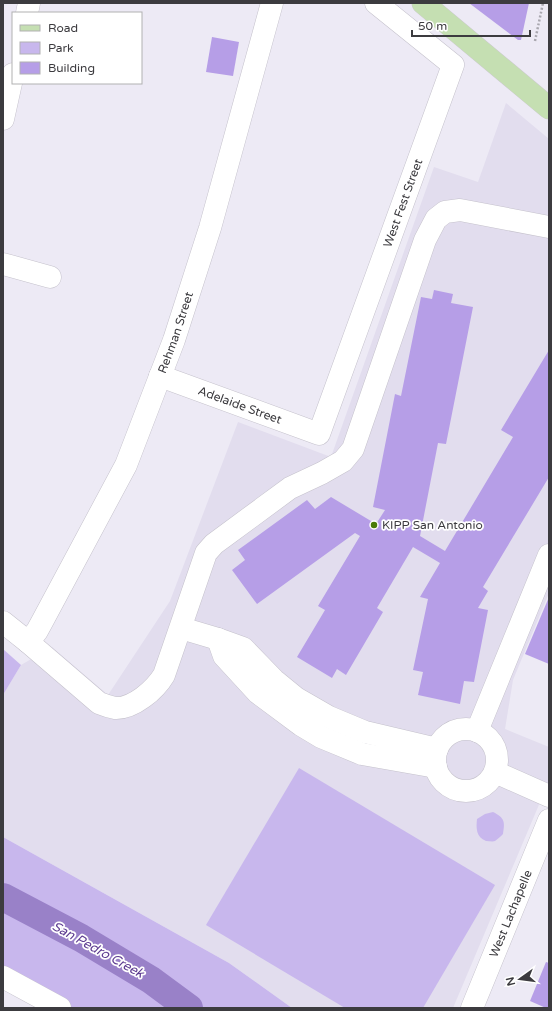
<svg xmlns="http://www.w3.org/2000/svg" width="552" height="1011" font-family="'Varela Round',sans-serif">
<style>
.built{fill:#e2ddee}
.green{fill:#c8b7ed}
.lines{fill:none;stroke-linecap:round;stroke-linejoin:round}
.river{stroke:#9981c8;stroke-width:28}
.building{fill:#b69ee7}
.minor-casing{stroke:#c5c2cc;stroke-width:23}
.major-casing{stroke:#cccccd;stroke-width:23}
.path{stroke:#a9a7af;stroke-width:2.5;stroke-dasharray:2 2;stroke-linecap:butt}
.minor{stroke:#fff;stroke-width:22}
.major{stroke:#c5dfb2;stroke-width:22}
.poi-dot{fill:#4a7b07;stroke:#fff;stroke-width:1.5}
.labels{text-anchor:middle;dominant-baseline:central;stroke-width:3.5;stroke-linejoin:round;paint-order:stroke}
.street-label{font-size:12px;fill:#3c3b3f;stroke:#fff}
.poi-label{font-size:12px;fill:#3c3b3f;stroke:#fff;text-anchor:start}
.water-label{font-size:13px;font-style:italic;fill:#5e3c91;stroke:#fff}
</style>
<rect width="100%" height="100%" fill="#edeaf5"/>
<!-- built -->
<path class="built" d="M506 103 549 139V593L513 680 505 729 549 747V781L453 1008H292L229 963 3 837V695L21 665 52 647 108 695 170 601 238 422 331 457 434 167 478 182Z"/>
<!-- green -->
<g class="green">
<path d="M3 649 21 665 3 695Z"/>
<path d="M299 768 495 885 423 1008H345L206 925Z"/>
<path d="M493 812C505 818 505 822 503 834 501 836 498 839 495 841 493 842 489 841 486 841 476 837 476 828 477 819L485 814Z"/>
<path d="M3 837 229 963 292 1008H71L3 973Z"/>
</g>
<g class="lines">
<!-- river -->
<path class="river" d="M3 897 81 938 151 980 189 1008"/>
</g>
<!-- building -->
<g class="building">
<path d="M469 3H529L521 40H518Z"/>
<path d="M212 37 239 42 233 76 206 72Z"/>
<path d="M434 290 453 294 451 303 473 307 446 444 438 443 420 536 445 551 513 437 501 430 549 350V477L483 587 488 591 478 608 488 610 474 682 464 681 460 704 418 695 423 672 413 670 428 599 420 597 440 563 413 547 377 608 383 612 346 675 337 669 332 678 297 657 325 610 318 606 360 536 355 533 257 604 232 570 245 560 238 550 307 500 315 509 331 497 376 524 385 510 373 507 395 394 401 396 421 297 432 299Z"/>
<path d="M549 597V664L525 654Z"/>
<path d="M546 962 549 963V1008H546L530 1001Z"/>
</g>
<g class="lines">
<defs>
<g id="minor">
<path d="M27 13 29 3"/>
<path d="M3 119 13 74"/>
<path d="M3 264 50 277"/>
<path id="s1" d="M160 376 319 434 453 65 376 3"/>
<path d="M3 622 28 642 99 703C104 705 110 707 115 708 133 709 155 690 164 675L206 553 214 544 290 488 322 473 343 461 353 449 425 240 436 219 445 212 460 210 549 227"/>
<path d="M181 628 218 639 243 648 274 680 296 698 329 717 365 732 437 749"/>
<path d="M218 639 224 656 258 693 301 725 321 737 362 754 436 767"/>
<path id="s2" d="M28 642 37 631 43 620 126 465 174 340 210 228 272 3"/>
<circle cx="466" cy="760" r="31"/>
<path d="M477 731 549 555"/>
<path d="M495 772 549 796"/>
<path d="M3 977 60 1008"/>
<path id="s3" d="M472 1008 549 820"/>
</g>
<path id="major" d="M423 3 549 108"/>
</defs>
<!-- minor casing -->
<use href="#minor" class="minor-casing"/>
<!-- major casing -->
<use href="#major" class="major-casing"/>
<!-- path -->
<path class="path" d="M535 41 543 3"/>
<!-- minor -->
<use href="#minor" class="minor"/>
<!-- major -->
<use href="#major" class="major"/>
</g>
<!-- markers -->
<circle class="poi-dot" cx="374" cy="525" r="4"/>
<g class="labels">
<!-- street labels -->
<g class="street-label">
<text stroke="none"><textPath href="#s1" startOffset="415">West Fest Street</textPath></text>
<text stroke="none"><textPath href="#s2" startOffset="344">Rehman Street</textPath></text>
<text stroke="none"><textPath href="#s1" startOffset="85">Adelaide Street</textPath></text>
<text stroke="none"><textPath href="#s3" startOffset="102">West Lachapelle</textPath></text>
</g>
<!-- poi labels -->
<g class="poi-label">
<text x="382" y="525">KIPP San Antonio</text>
</g>
<!-- water labels -->
<g class="water-label">
<text transform="translate(98 950) rotate(29)">San Pedro Creek</text>
</g>
</g>
<!-- border -->
<rect width="552" height="1011" fill="none" stroke="#3c3b3f" stroke-width="8"/>
<!-- legend -->
<rect x="12" y="12" width="130" height="72" fill="#ffffff" stroke="#b1b1b2"/>
<rect x="20" y="25" width="20" height="6" fill="#c5dfb2" stroke="#b1b1b2"/>
<text x="48" y="32" font-size="12" fill="#3c3b3f">Road</text>
<rect x="20" y="42" width="20" height="12" fill="#c8b7ed" stroke="#b1b1b2"/>
<text x="48" y="52" font-size="12" fill="#3c3b3f">Park</text>
<rect x="20" y="62" width="20" height="12" fill="#b69ee7" stroke="#b1b1b2"/>
<text x="48" y="72" font-size="12" fill="#3c3b3f">Building</text>
<!-- north arrow -->
<g transform="translate(520 979) rotate(256)" stroke="#ffffff" stroke-width="3" paint-order="stroke">
<path d="M0-3L7 15L0 10L-7 15Z" fill="#3c3b3f"/>
<text y="-6" font-size="11" font-weight="bold" text-anchor="middle" fill="#3c3b3f">N</text>
</g>
<!-- scale -->
<path d="M412 30v6h118v-6" fill="none" stroke="#3c3b3f" stroke-width="2"/>
<text x="418" y="30" font-size="12" fill="#3c3b3f" stroke="#ffffff" stroke-width="3" paint-order="stroke">50 m</text>
</svg>
